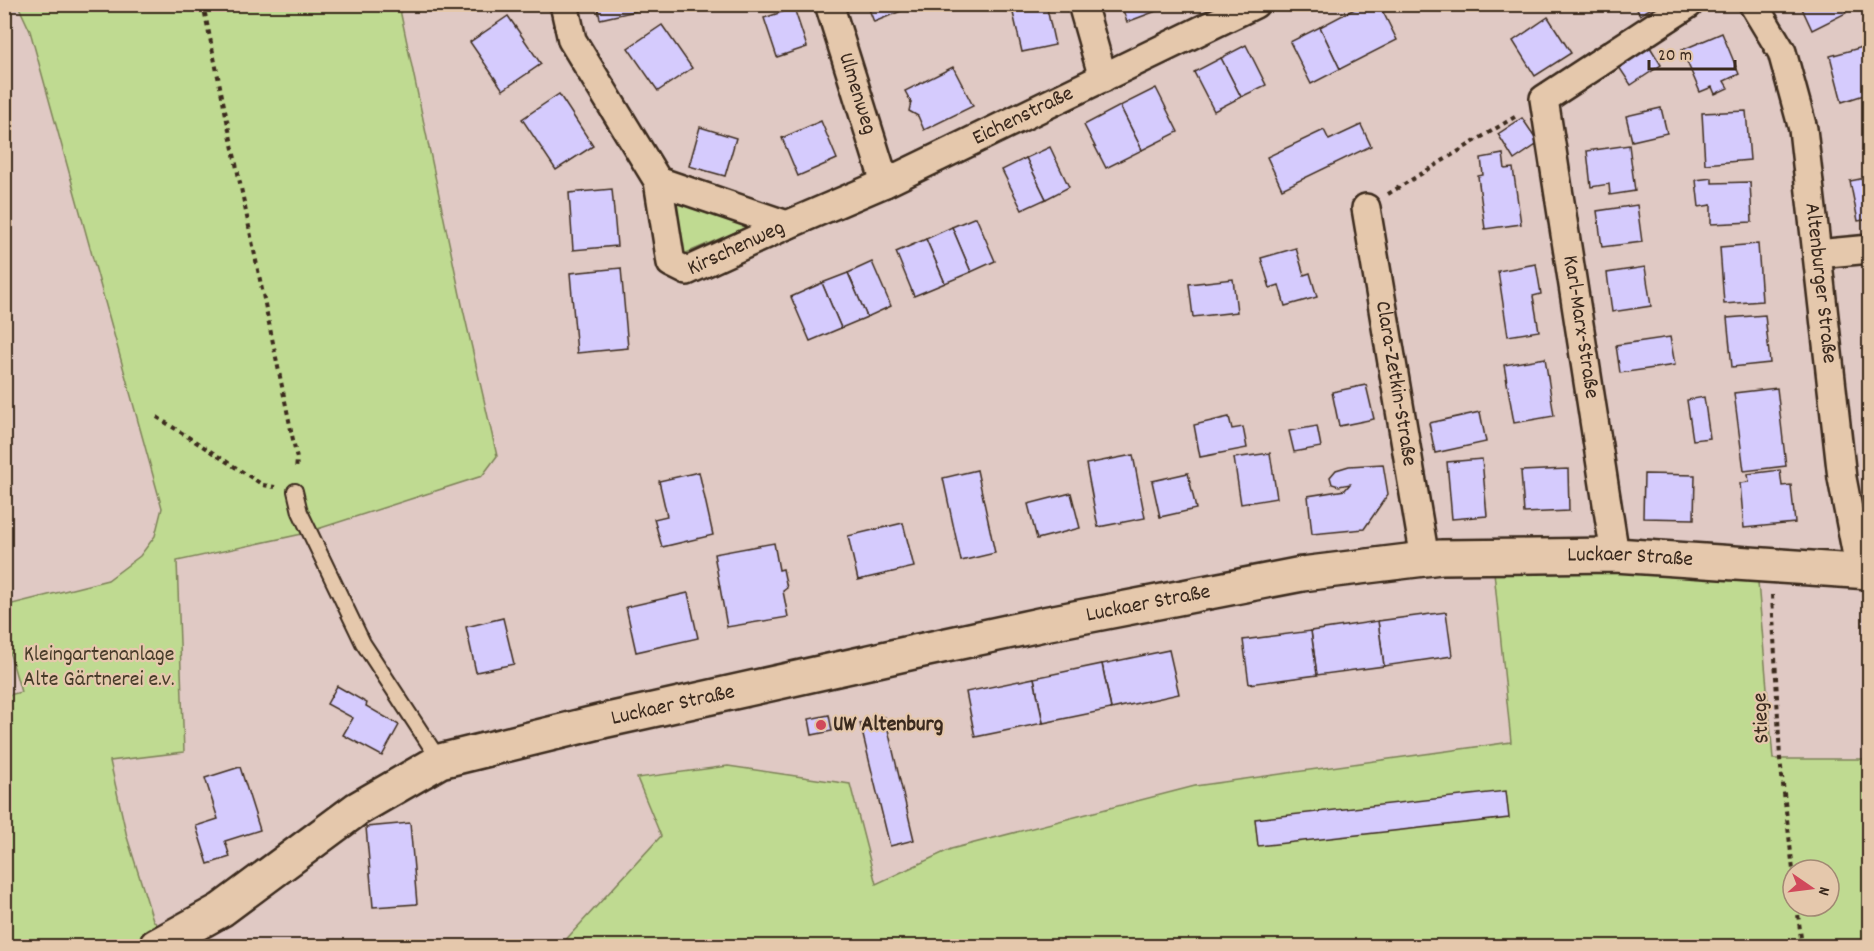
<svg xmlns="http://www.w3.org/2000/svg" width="1874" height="951" font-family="Dekko,sans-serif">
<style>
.green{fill:#bfda91;stroke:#7d8258;stroke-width:1.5;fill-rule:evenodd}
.building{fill:#d5cbfd;stroke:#3b2a1e;stroke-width:1.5}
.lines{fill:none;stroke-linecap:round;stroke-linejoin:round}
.service-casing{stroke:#3b2a1e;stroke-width:18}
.minor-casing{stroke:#3b2a1e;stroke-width:32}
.tertiary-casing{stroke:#3b2a1e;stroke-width:38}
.path{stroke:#3b2a1e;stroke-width:4;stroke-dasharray:4.5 4.5;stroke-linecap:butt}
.service{stroke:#e5c8ac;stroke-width:14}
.minor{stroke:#e5c8ac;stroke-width:27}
.tertiary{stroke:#e5c8ac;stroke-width:33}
.poi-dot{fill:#d1495b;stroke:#e5c8ac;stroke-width:2}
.labels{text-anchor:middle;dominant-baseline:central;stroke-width:4.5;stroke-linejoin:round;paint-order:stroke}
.street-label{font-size:22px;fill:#3b2a1e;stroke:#e5c8ac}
.park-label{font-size:22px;fill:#483c2a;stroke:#e5c8ac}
.poi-label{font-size:22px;font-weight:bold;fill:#3b2a1e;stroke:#e5c8ac;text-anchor:start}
</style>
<rect width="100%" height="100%" fill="#e0c9c4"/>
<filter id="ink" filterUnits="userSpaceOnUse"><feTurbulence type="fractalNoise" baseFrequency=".0167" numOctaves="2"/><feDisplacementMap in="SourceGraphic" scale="12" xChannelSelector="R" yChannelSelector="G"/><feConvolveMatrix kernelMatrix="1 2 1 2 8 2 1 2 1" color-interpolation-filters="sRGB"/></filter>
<g filter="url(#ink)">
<!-- green -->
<g class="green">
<path d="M18 5H399L463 309 497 456 482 476 302 534 177 561 184 752 110 761 127 837 153 920 174 946H5V696L21 692 5 637 4 606 108 580 140 556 155 536 162 508 30 31Z"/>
<path d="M675 199 752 225 684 254Z"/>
<path d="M1639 571 1758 582 1773 759H1869V946H560L661 836 637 778 728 766 850 784 876 884 951 849 1195 786 1511 742 1494 572ZM1793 870H1829V906H1793Z"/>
</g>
<!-- building -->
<g class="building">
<path d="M597 4H635L636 11 600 19Z"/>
<path d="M867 4H916V5L874 22Z"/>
<path d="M1011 4H1046L1055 45 1022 52Z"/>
<path d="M1121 4H1157L1159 10 1127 22Z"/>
<path d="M1364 4H1379L1397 40 1340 69 1320 27Z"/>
<path d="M1634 4H1658L1640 15Z"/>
<path d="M1800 4H1842L1846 13 1812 30Z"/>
<path d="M794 8 807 47 777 57 764 18Z"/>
<path d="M508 16 541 64 503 90 470 42Z"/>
<path d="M1548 17 1571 53 1535 76 1513 41Z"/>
<path d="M662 25 692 68 658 91 628 48Z"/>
<path d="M1320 27 1340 69 1311 84 1290 42Z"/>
<path d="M1722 33 1739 74 1724 81 1728 88 1715 94 1712 87 1700 92 1682 50Z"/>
<path d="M1246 45 1266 85 1241 97 1221 58Z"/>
<path d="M1870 45V93L1842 102 1830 56Z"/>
<path d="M1650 47 1661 65 1631 85 1619 67Z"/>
<path d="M1221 58 1241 97 1214 111 1194 72Z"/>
<path d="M953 67 973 106 924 130 918 116 909 111 911 102 905 91Z"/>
<path d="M1156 88 1178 132 1142 150 1120 106Z"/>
<path d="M559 94 593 146 556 170 522 119Z"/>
<path d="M1120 106 1142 150 1106 168 1084 125Z"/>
<path d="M1661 108 1667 133 1632 141 1626 116Z"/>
<path d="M1746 111 1750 160 1705 164 1702 113Z"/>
<path d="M1522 118 1539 143 1514 160 1498 134Z"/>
<path d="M821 121 837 159 798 176 782 138Z"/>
<path d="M1361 125 1371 146 1282 189 1267 157 1324 130 1329 140Z"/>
<path d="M700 127 736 138 725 176 689 166Z"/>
<path d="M1629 145 1635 191 1610 195 1609 184 1591 187 1587 151Z"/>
<path d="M1050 147 1069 187 1046 199 1026 158Z"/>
<path d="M1503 154 1505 169 1513 168 1521 224 1485 229 1478 176 1483 175 1481 158Z"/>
<path d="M1026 158 1046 199 1022 210 1002 170Z"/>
<path d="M1870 177V219L1858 221 1850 181Z"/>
<path d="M1712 178V183L1750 182 1752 222 1711 224V205L1699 207 1696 180Z"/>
<path d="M612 189 617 246 573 250 569 193Z"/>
<path d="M1637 205 1642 242 1602 247 1597 211Z"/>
<path d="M976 217 995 261 971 272 952 227Z"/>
<path d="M952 227 971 272 945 283 926 239Z"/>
<path d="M926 239 945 283 914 296 896 252Z"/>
<path d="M1758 244 1762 301 1724 304 1720 247Z"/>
<path d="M1296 248 1304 275 1310 273 1317 297 1285 306 1279 285 1270 288 1261 258Z"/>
<path d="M872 262 891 306 867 317 848 273Z"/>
<path d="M1536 264 1541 294 1533 296 1539 331 1508 336 1498 271Z"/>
<path d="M1645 267 1651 306 1612 312 1607 273Z"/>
<path d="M621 268 628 348 577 353 570 273Z"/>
<path d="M848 273 867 317 841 328 822 283Z"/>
<path d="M1233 279 1237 312 1193 317 1189 284Z"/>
<path d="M822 283 841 328 810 341 791 297Z"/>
<path d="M1765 315 1770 363 1732 367 1727 318Z"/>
<path d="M1670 337 1675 365 1620 373 1616 345Z"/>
<path d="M1545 358 1554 416 1514 423 1504 365Z"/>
<path d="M1366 385 1374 419 1339 426 1332 392Z"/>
<path d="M1777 388 1786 466 1744 471 1734 393Z"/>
<path d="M1704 397 1710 438 1693 440 1687 400Z"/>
<path d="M1480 412 1486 442 1435 453 1429 423Z"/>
<path d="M1229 417 1232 429 1243 427 1247 448 1200 457 1194 425Z"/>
<path d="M1317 426 1321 447 1294 452 1289 431Z"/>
<path d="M1270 453 1277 498 1241 504 1234 458Z"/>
<path d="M1133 455 1145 518 1098 527 1086 464Z"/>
<path d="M1482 459 1487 516 1452 519 1447 462Z"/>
<path d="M1383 464 1388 494 1364 529 1312 534 1308 496 1345 490 1350 484 1339 486 1332 484 1330 477 1336 470 1349 466Z"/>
<path d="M1568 469 1569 511 1524 513 1521 471Z"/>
<path d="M977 470 995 553 961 561 943 478Z"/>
<path d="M1780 470 1782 486 1791 485 1795 523 1744 528 1740 483 1749 482 1748 474Z"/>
<path d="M699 472 713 535 662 547 654 519 667 516 659 481Z"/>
<path d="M1188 473 1196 509 1160 517 1152 481Z"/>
<path d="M1644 474 1695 475 1694 519 1643 518Z"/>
<path d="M1071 493 1080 528 1037 539 1028 504Z"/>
<path d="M903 523 914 567 858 580 848 536Z"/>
<path d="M774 543 779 570 783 569 787 588 783 591 788 617 727 627 714 554Z"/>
<path d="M688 593 698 638 636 652 626 607Z"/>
<path d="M1446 612 1452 656 1384 666 1378 621Z"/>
<path d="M503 618 514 664 476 672 466 627Z"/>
<path d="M1378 621 1384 666 1317 675 1311 631Z"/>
<path d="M1311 631 1317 675 1249 684 1243 640Z"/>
<path d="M1169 650 1179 694 1111 709 1102 664Z"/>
<path d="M1102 664 1111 709 1043 723 1034 678Z"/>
<path d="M1034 678 1043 723 975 737 966 692Z"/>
<path d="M337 686 367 703 366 706 399 725 382 756 343 735 353 718 327 704Z"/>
<path d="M829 715 832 731 812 735 809 719Z"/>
<path d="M885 717 914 840 890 846 860 723Z"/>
<path d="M240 767 260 830 225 841 230 857 208 864 196 826 218 819 205 778Z"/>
<path d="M1506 791 1509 818 1258 846 1255 819Z"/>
<path d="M410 823 417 904 373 907 366 827Z"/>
</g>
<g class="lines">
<defs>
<path id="service" d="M295 491 300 512 363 643 440 761"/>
<g id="minor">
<path id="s1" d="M564 4 572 40 658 181 671 263 687 271 787 225 658 181"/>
<path id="s2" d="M829 4 885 183"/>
<path d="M1082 4 1103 78"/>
<path id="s3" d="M1753 4 1782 52 1803 129 1842 478 1860 571"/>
<path id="s4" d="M1366 208 1425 559"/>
<path id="s5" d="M787 225 885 183 1255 4"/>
<path d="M1817 254 1870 249"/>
<path d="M1615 555 1544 99 1689 4"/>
</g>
<g id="tertiary">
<path id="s6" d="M156 946 221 910 357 809 440 761 603 721 914 652 1044 624 1302 574 1441 557 1615 555 1870 572"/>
</g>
</defs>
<!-- service casing -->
<use href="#service" class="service-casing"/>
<!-- minor casing -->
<use href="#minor" class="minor-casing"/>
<!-- tertiary casing -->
<use href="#tertiary" class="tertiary-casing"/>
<!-- path -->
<g class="path">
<path d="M203 4 297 459 296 471"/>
<path d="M1388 194 1518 115"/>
<path d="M157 417 263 485 275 487"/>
<path d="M1772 595 1780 759 1793 870"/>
<path d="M1797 906 1802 946"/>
</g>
<!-- service -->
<use href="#service" class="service"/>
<!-- minor -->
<use href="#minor" class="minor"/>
<!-- tertiary -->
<use href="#tertiary" class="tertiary"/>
</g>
</g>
<!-- markers -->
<circle class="poi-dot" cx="821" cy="725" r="6"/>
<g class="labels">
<!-- street labels -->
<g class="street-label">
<text stroke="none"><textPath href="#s2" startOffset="94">Ulmenweg</textPath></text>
<text stroke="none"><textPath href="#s5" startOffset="260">Eichenstraße</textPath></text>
<text stroke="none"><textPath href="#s1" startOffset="357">Kirschenweg</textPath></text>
<text stroke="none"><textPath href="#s3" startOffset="291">Altenburger Straße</textPath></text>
<text transform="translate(1580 327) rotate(81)">Karl-Marx-Straße</text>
<text stroke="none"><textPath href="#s4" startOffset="178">Clara-Zetkin-Straße</textPath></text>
<text stroke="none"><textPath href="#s6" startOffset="1551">Luckaer Straße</textPath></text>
<text stroke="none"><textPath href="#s6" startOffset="1065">Luckaer Straße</textPath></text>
<text stroke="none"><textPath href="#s6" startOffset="579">Luckaer Straße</textPath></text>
<text transform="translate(1762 718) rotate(-93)">Stiege</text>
</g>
<!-- park labels -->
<g class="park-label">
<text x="99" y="655">Kleingartenanlage<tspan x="99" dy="25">Alte Gärtnerei e.v.</tspan></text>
</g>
<!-- poi labels -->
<g class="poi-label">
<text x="833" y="725">UW Altenburg</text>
</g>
</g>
<!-- margin -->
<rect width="1874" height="951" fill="none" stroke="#e5c8ac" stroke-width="24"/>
<rect x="12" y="12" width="1850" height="927" fill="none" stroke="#3b2a1e" stroke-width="2" filter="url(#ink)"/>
<!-- north arrow -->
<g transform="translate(1811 888) rotate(104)"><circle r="28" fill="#e5c8ac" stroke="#a18973" stroke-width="1.5"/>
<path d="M0-4.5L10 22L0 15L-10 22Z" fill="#d1495b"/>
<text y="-9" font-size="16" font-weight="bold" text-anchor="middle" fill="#3b2a1e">N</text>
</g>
<!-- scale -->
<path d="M1649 60v9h86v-9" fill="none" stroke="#3b2a1e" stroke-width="3"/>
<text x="1658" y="60" font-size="18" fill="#3b2a1e" stroke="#e5c8ac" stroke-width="4.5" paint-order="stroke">20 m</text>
</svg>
